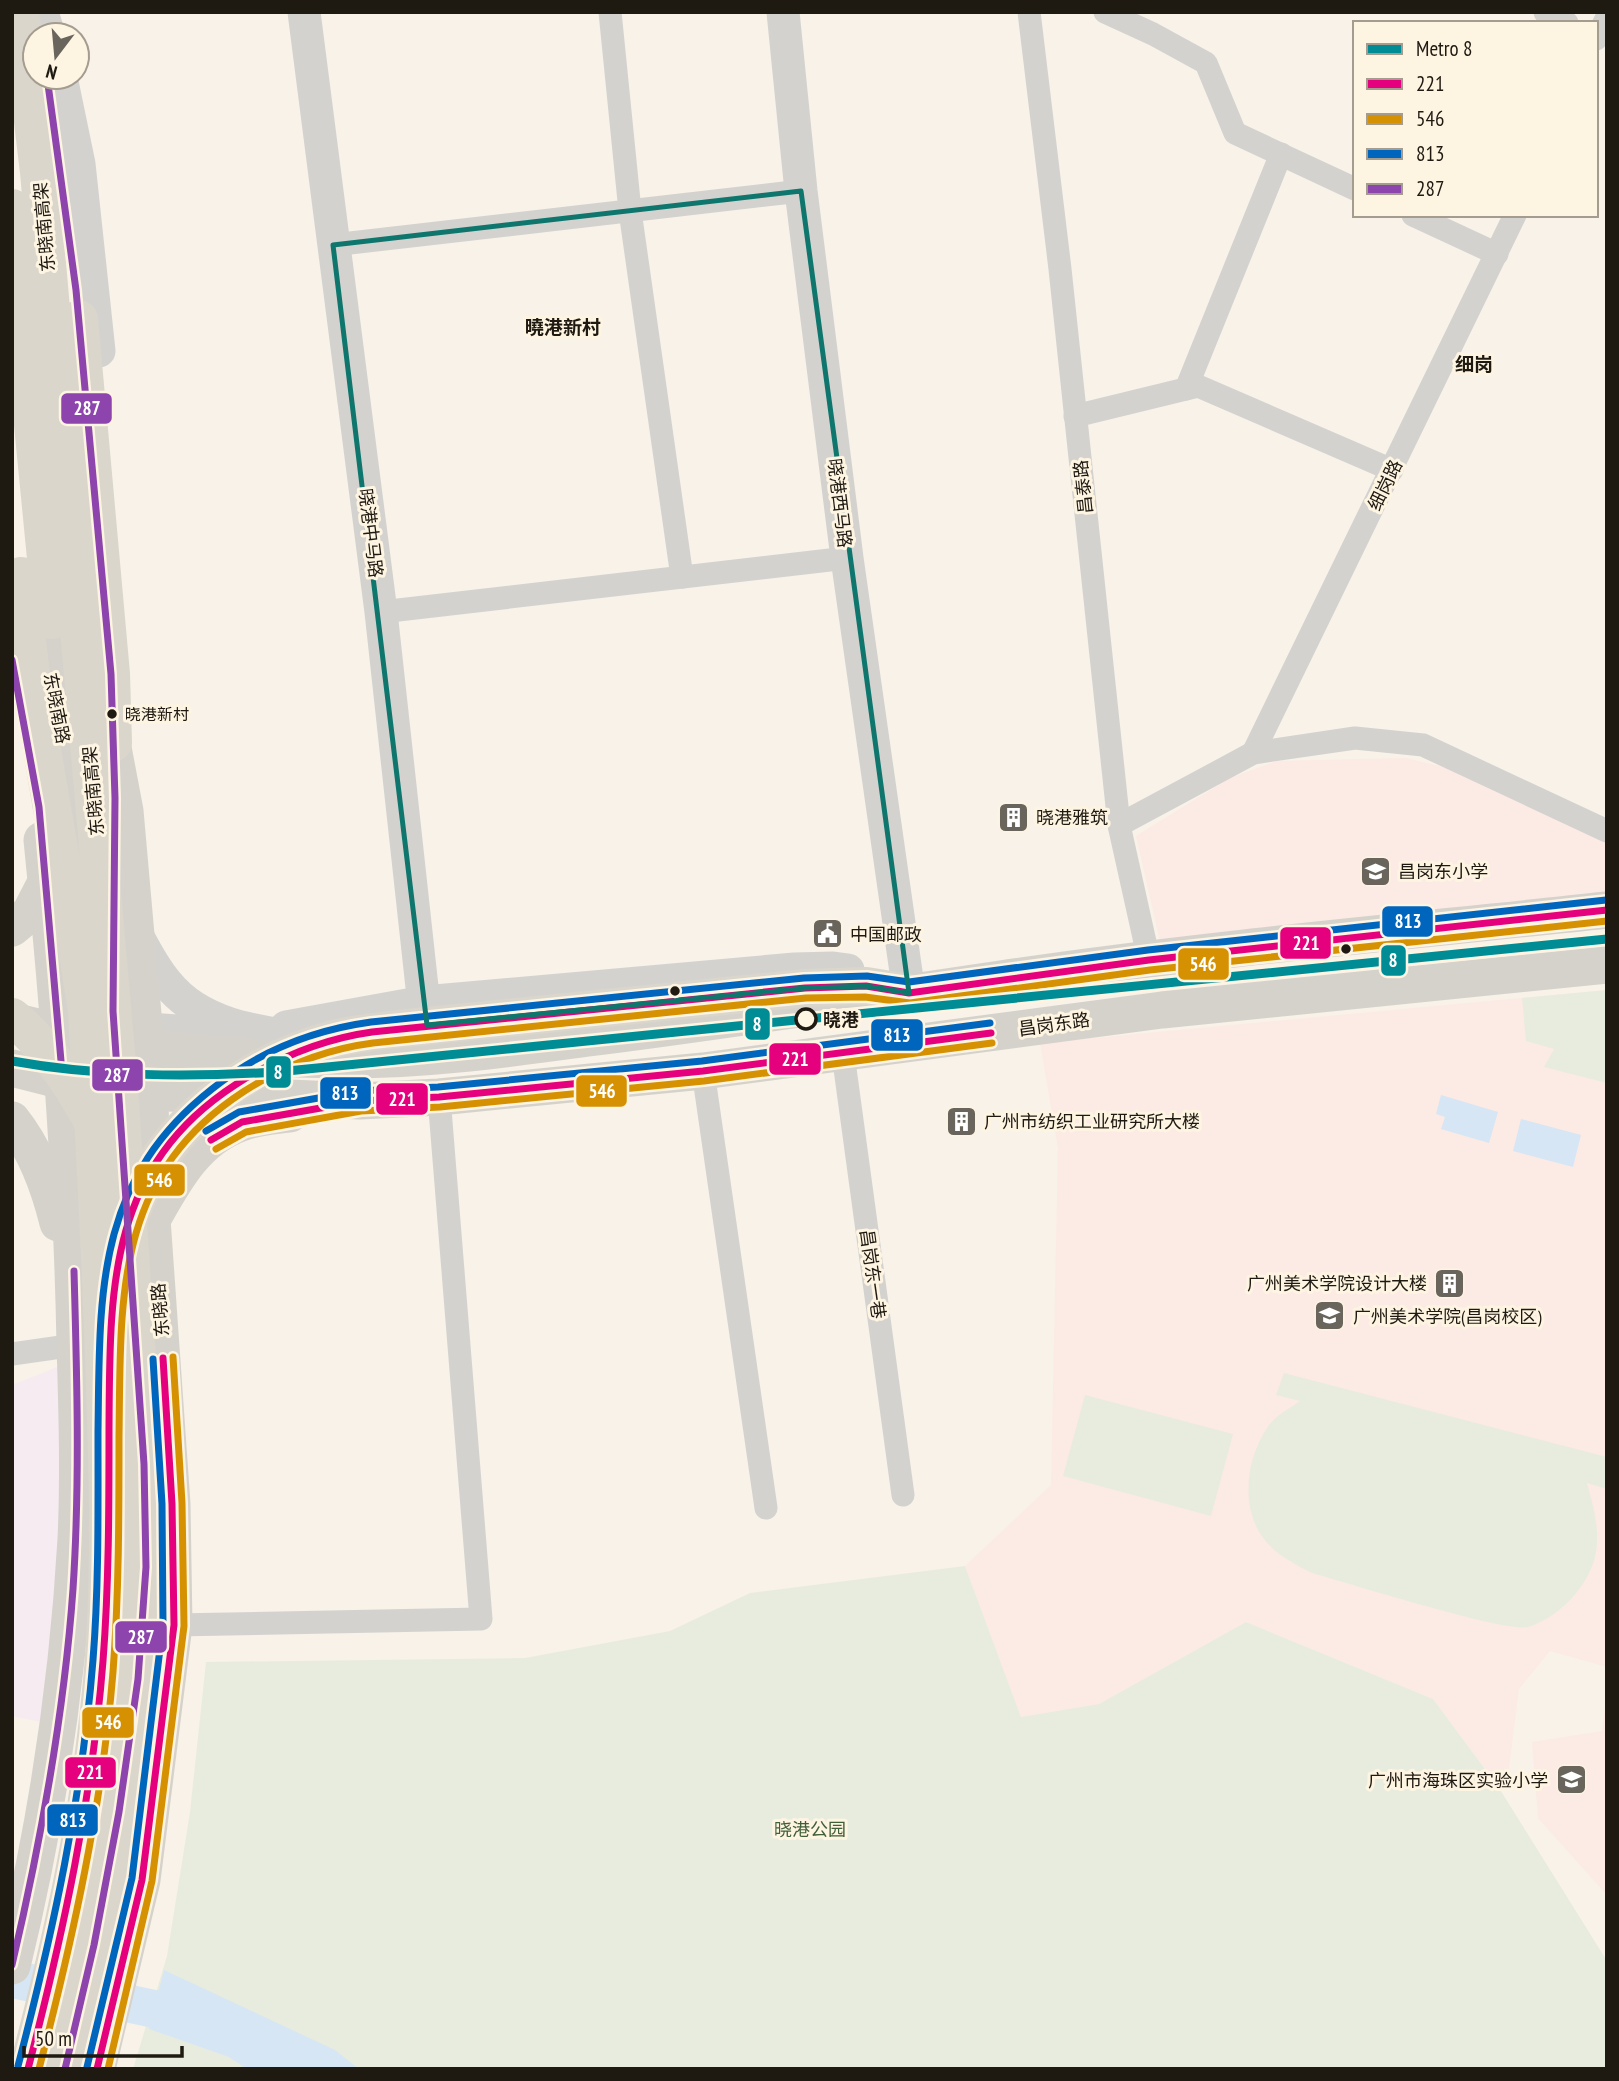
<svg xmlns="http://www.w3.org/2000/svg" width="1619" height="2081" font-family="'PT Sans Narrow','Noto Sans SC',sans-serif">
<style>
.commercial{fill:#f6ebf1}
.education{fill:#fceae5}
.green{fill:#e8ecde}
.water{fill:#d6e6f4}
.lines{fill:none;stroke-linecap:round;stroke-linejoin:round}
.river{stroke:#d6e6f4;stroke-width:38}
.street{stroke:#d3d2cf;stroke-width:23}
.secondary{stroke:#d3d2cf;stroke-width:33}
.primary{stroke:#d5d2cc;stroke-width:37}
.highway{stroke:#dad6cc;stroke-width:38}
.bus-1-casing{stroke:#fef4e2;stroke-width:12}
.bus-2-casing{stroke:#fef4e2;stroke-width:12}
.bus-3-casing{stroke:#fef4e2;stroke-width:12}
.bus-4-casing{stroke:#fef4e2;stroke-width:12}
.bus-1{stroke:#e5007d;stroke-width:7}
.bus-2{stroke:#d69103;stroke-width:7}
.bus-3{stroke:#0065bd;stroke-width:7}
.bus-4{stroke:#8e44ad;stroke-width:7}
.metro-1-casing{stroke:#fef4e2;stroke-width:14}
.metro-1{stroke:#008c95;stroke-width:9}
.marked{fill:none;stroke:#0f766e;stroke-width:5;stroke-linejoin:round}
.bus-dot{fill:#1e1911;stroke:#fef4e2;stroke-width:2.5}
.stop-dot{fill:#fef4e2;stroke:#1e1911;stroke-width:3.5}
.labels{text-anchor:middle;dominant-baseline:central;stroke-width:6;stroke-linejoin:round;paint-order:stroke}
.bus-label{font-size:16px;fill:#1e1911;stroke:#fef4e2;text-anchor:start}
.street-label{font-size:18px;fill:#1e1911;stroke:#fef4e2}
.poi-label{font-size:18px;fill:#1e1911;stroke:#fef4e2;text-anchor:start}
.stop-label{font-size:18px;font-weight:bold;fill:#1e1911;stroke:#fef4e2;text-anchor:start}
.park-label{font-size:18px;fill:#3f5f37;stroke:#fef4e2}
.neighbourhood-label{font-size:19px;font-weight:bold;fill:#1e1911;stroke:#fef4e2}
.line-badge{stroke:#fef4e2;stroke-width:2.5}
.badge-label{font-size:19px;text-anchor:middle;font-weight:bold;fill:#fff}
</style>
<rect width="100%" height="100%" fill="#f8f2e8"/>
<!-- commercial -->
<path class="commercial" d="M60 1366 65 1533 46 1723 12 1716V1385Z"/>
<!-- education -->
<g class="education">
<path d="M1406 758 1455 770 1607 842V901L1162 950 1136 836 1230 778 1277 761Z"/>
<path d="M1607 990V1667L1550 1651 1519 1689 1508 1776 1499 1788 1433 1699 1246 1622 1099 1704 1021 1717 965 1566 1051 1485 1058 1148 1040 1043Z"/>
<path d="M1607 1692V1895L1538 1818 1532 1742 1602 1731Z"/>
</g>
<!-- green -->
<g class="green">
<path d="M1607 990V1083L1544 1067 1554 1049 1526 1041 1522 998Z"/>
<path d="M1284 1373 1607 1457V1489L1587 1483C1592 1502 1598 1521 1597 1541 1597 1578 1563 1616 1528 1627 1506 1633 1345 1582 1312 1573 1296 1565 1275 1554 1264 1539 1240 1508 1246 1459 1267 1428 1274 1416 1289 1409 1300 1401L1276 1395Z"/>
<path d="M1085 1395 1233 1434 1211 1516 1063 1476Z"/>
<path d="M965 1566 1021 1717 1099 1704 1246 1622 1433 1699 1499 1788 1607 1961V2069H133L167 1956 190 1812 206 1662 525 1658 670 1631 750 1593Z"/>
</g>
<!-- water -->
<g class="water">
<path d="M1441 1095 1498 1112 1489 1143 1441 1129 1445 1117 1436 1114Z"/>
<path d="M1521 1119 1581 1135 1573 1167 1513 1151Z"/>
<path d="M164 1970 335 2050 359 2069H247L229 2057 149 2029Z"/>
</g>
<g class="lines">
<!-- river -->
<path class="river" d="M12 1979 202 2019 293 2069"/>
<!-- street -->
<g class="street">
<path d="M610 12 630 211 682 577"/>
<path d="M1029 12 1060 269 1119 825 1149 960"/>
<path d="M1105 12 1153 34 1206 63 1235 133 1355 189"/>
<path d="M1545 12 1567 23"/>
<path d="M1596 39 1607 17"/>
<path d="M1413 215 1497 254"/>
<path d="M333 245 801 191"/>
<path d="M1186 389 1281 154"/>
<path d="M1075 416 1198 386 1392 470"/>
<path d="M381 612 847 558"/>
<path d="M1253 753 1515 215"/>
<path d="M1119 825 1253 753 1355 738 1423 745 1607 831"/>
<path d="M843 1054 903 1495"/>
<path d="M703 1071 766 1508"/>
<path d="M12 1354 75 1345"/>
<path d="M174 1625 481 1619 439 1097"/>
</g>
<!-- secondary -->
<g class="secondary">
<path d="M42 12 49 35"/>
<path d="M304 12 381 612 429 1051"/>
<path d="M783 12 801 191 847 558 909 993"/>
<path d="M61 77 79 164 99 351"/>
<path d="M136 933C145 950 154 968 167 983 205 1031 274 1033 329 1042"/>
<path d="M119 1027 206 1033 236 1032"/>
<path d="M286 1027 424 1002 795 969 833 968 848 970"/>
</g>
<!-- primary -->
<g class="primary">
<path d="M43 622C50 696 71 769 81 844"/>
<path d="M12 928 30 913 46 882"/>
<path d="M12 1021C119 1048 230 1059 340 1060 423 1061 507 1049 589 1038 734 1020 877 997 1021 976 1215 948 1412 931 1607 910"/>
<path d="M12 1068 63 1081 144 1092 360 1101 439 1097 703 1071 1162 1010 1607 965"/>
<path d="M12 1120C36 1150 49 1186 58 1223"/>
<path d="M153 1218C175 1179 196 1139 241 1123 256 1117 275 1116 290 1114"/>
<path d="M12 1966C46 1826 68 1682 76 1539 79 1474 77 1410 75 1345 72 1176 59 1008 42 840"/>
<path d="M97 2069 142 1880 174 1625 172 1504 152 1219 150 1093 125 811 106 711"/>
</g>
<!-- highway -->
<g class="highway">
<path d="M20 12 39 172 119 1087 144 1464V1605L133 1720 111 1859 65 2069"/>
<path d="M12 208 52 620"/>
<path d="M79 319 111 674 113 743"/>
<path d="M21 576C24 606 26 636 30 666 44 782 70 896 87 1011"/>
<path d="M12 1017C46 1045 70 1081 92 1120"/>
<path d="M130 1216C161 1127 244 1063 333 1039 354 1034 375 1032 397 1029L805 988 866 986 909 993"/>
<path d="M28 2069C61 1944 89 1819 101 1691 112 1581 108 1470 104 1359 100 1243 94 1128 87 1012"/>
</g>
<defs>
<g id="bus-1">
<path d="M211 1140 242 1122 360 1101 439 1097 703 1071 991 1033"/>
<path d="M28 2069C63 1934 92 1800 103 1661 109 1584 109 1506 109 1429 110 1293 106 1169 235 1085 277 1058 322 1039 372 1032L805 988 866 986 909 993 1149 960 1607 910"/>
<path d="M97 2069 142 1880 174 1625 172 1504 163 1358"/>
</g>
<g id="bus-2">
<path d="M216 1149 246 1132 361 1111 440 1107 704 1081 992 1043"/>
<path d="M39 2069C73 1938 102 1807 113 1672 119 1594 119 1515 119 1437 121 1299 113 1177 243 1092 283 1066 326 1049 373 1043L806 998 865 997 910 1003 1150 970 1607 921"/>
<path d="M108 2069 152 1881 184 1626 182 1503 173 1357"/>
</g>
<g id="bus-3">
<path d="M206 1131 239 1112 358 1091 438 1087 702 1061 990 1023"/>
<path d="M18 2066C53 1932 82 1798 93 1660 99 1584 98 1508 98 1432 100 1295 94 1182 212 1089 258 1052 313 1030 371 1022L804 978 867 976 909 982 1148 950 1606 900"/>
<path d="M87 2067 132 1878 163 1624 162 1504 153 1359"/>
</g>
<g id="bus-4">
<path d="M47 77 76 290 111 674 115 798 113 1011 144 1464 146 1567 138 1679 119 1812 94 1945 65 2069"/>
<path d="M12 660 39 807 61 1061"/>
<path d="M12 1965C41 1841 64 1716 73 1589 80 1483 77 1377 74 1271"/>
</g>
</defs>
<!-- bus-1 casing -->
<use href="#bus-1" class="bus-1-casing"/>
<!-- bus-2 casing -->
<use href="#bus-2" class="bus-2-casing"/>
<!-- bus-3 casing -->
<use href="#bus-3" class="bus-3-casing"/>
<!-- bus-4 casing -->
<use href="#bus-4" class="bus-4-casing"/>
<!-- bus-1 -->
<use href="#bus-1" class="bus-1"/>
<!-- bus-2 -->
<use href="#bus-2" class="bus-2"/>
<!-- bus-3 -->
<use href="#bus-3" class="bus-3"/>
<!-- bus-4 -->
<use href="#bus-4" class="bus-4"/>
<defs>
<path id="metro-1" d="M12 1061C100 1077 188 1077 277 1072L1607 939"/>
</defs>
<!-- metro-1 casing -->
<use href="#metro-1" class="metro-1-casing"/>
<!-- metro-1 -->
<use href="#metro-1" class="metro-1"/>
</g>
<!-- marked area -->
<path class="marked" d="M801 191 909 993 866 986 805 988 427 1025 333 245Z"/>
<!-- icons -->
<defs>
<symbol id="building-square" viewBox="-11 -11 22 22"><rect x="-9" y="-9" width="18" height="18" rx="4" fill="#6a655c" stroke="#fef4e2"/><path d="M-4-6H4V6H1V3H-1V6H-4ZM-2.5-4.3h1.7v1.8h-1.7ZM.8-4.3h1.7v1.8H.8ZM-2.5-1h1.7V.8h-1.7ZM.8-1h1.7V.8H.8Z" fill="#fff"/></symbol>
<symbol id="school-square" viewBox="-11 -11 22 22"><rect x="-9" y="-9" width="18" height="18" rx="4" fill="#6a655c" stroke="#fef4e2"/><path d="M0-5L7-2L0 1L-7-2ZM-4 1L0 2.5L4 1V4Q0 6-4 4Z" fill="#fff"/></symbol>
<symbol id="civic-square" viewBox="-11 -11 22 22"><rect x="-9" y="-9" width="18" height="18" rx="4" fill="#6a655c" stroke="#fef4e2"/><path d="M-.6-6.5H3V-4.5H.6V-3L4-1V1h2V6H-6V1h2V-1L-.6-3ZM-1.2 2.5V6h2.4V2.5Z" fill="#fff"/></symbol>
<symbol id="university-square" viewBox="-11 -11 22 22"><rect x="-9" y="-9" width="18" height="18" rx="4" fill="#6a655c" stroke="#fef4e2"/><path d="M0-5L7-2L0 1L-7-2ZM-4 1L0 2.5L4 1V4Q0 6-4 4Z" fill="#fff"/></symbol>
</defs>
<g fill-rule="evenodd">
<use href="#building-square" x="996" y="800" width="35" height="35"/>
<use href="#school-square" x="1358" y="854" width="35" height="35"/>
<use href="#civic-square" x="810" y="916" width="35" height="35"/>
<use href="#building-square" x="944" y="1104" width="35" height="35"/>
<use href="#building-square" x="1432" y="1266" width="35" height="35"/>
<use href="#university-square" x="1312" y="1298" width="35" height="35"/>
<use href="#school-square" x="1554" y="1762" width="35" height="35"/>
</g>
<!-- markers -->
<g class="bus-dot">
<circle cx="112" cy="714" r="6"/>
<circle cx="1346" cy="949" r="6"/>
<circle cx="675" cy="991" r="6"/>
</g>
<circle class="stop-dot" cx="806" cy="1019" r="10"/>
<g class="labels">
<!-- bus labels -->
<g class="bus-label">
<text x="125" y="714">晓港新村</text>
</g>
<!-- street labels -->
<g class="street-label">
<text transform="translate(44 227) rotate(-95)">东晓南高架</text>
<text transform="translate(1385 485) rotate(-64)">细岗路</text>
<text transform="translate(1083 487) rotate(-96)">昌泰路</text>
<text transform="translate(840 503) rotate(83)">晓港西马路</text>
<text transform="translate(371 533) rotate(83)">晓港中马路</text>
<text transform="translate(57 708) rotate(79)">东晓南路</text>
<text transform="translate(93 791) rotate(-95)">东晓南高架</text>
<text transform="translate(1054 1024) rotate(-8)">昌岗东路</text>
<text transform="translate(873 1274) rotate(82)">昌岗东一巷</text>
<text transform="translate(160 1310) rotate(-95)">东晓路</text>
</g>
<!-- poi labels -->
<g class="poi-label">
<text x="1036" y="817">晓港雅筑</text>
<text x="1398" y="871">昌岗东小学</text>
<text x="850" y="934">中国邮政</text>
<text x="984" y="1121">广州市纺织工业研究所大楼</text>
<text x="1427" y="1283" text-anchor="end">广州美术学院设计大楼</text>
<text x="1353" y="1316">广州美术学院(昌岗校区)</text>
<text x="1548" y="1780" text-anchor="end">广州市海珠区实验小学</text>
</g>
<!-- stop labels -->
<g class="stop-label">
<text x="823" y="1019">晓港</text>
</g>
<!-- park labels -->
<g class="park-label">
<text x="810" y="1829">晓港公园</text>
</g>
<!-- neighbourhood labels -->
<g class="neighbourhood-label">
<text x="563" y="327">曉港新村</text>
<text x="1474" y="364">细岗</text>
</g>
</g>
<g class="line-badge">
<rect x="60" y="392" width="53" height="33" rx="7" fill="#8e44ad"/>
<rect x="1381" y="905" width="53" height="33" rx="7" fill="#0065bd"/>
<rect x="1279" y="926" width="53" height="34" rx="7" fill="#e5007d"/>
<rect x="1380" y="944" width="27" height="33" rx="7" fill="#008c95"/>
<rect x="1177" y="947" width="53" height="34" rx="7" fill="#d69103"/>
<rect x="744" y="1007" width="27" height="34" rx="7" fill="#008c95"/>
<rect x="870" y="1018" width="54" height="34" rx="7" fill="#0065bd"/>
<rect x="768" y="1042" width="54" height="34" rx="7" fill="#e5007d"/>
<rect x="265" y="1055" width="27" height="34" rx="7" fill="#008c95"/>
<rect x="91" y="1058" width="53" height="34" rx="7" fill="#8e44ad"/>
<rect x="575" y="1074" width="53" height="34" rx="7" fill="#d69103"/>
<rect x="319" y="1076" width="53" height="34" rx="7" fill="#0065bd"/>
<rect x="375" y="1082" width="54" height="34" rx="7" fill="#e5007d"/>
<rect x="133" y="1163" width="53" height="34" rx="7" fill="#d69103"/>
<rect x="114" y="1620" width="54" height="34" rx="7" fill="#8e44ad"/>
<rect x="81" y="1706" width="54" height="33" rx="7" fill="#d69103"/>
<rect x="64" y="1756" width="53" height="33" rx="7" fill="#e5007d"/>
<rect x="46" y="1803" width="53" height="34" rx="7" fill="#0065bd"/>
</g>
<g class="badge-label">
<text x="87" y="415">287</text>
<text x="1408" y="928">813</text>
<text x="1306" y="950">221</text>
<text x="1393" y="967">8</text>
<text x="1203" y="971">546</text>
<text x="757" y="1031">8</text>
<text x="897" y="1042">813</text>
<text x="795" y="1066">221</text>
<text x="278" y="1079">8</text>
<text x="117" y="1082">287</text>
<text x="602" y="1098">546</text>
<text x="345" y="1100">813</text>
<text x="402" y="1106">221</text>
<text x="159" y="1187">546</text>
<text x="141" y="1644">287</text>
<text x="108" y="1729">546</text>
<text x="90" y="1779">221</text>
<text x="73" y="1827">813</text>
</g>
<!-- border -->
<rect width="1619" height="2081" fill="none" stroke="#1e1911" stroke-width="28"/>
<!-- legend -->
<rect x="1353" y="21" width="245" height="196" fill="#fef4e2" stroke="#a49c8e" stroke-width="2"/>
<rect x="1367" y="44" width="35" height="10" fill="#008c95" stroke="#a49c8e" stroke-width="2"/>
<text x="1416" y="56" font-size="21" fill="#1e1911">Metro 8</text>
<rect x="1367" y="79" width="35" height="10" fill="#e5007d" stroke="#a49c8e" stroke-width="2"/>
<text x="1416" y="91" font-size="21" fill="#1e1911">221</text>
<rect x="1367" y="114" width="35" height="10" fill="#d69103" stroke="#a49c8e" stroke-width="2"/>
<text x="1416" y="126" font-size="21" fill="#1e1911">546</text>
<rect x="1367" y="149" width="35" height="10" fill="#0065bd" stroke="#a49c8e" stroke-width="2"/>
<text x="1416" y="161" font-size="21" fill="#1e1911">813</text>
<rect x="1367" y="184" width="35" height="10" fill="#8e44ad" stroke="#a49c8e" stroke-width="2"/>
<text x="1416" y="196" font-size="21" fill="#1e1911">287</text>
<!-- north arrow -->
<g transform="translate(56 56) rotate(196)"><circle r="33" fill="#fef4e2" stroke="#a49c8e" stroke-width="2"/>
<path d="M0-5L12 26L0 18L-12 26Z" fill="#6a655c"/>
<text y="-10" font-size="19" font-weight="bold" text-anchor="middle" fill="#1e1911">N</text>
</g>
<!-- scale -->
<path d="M24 2046v10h158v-10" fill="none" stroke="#1e1911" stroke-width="3.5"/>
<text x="35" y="2046" font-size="21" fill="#1e1911" stroke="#fef4e2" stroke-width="5" paint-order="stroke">50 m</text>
</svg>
